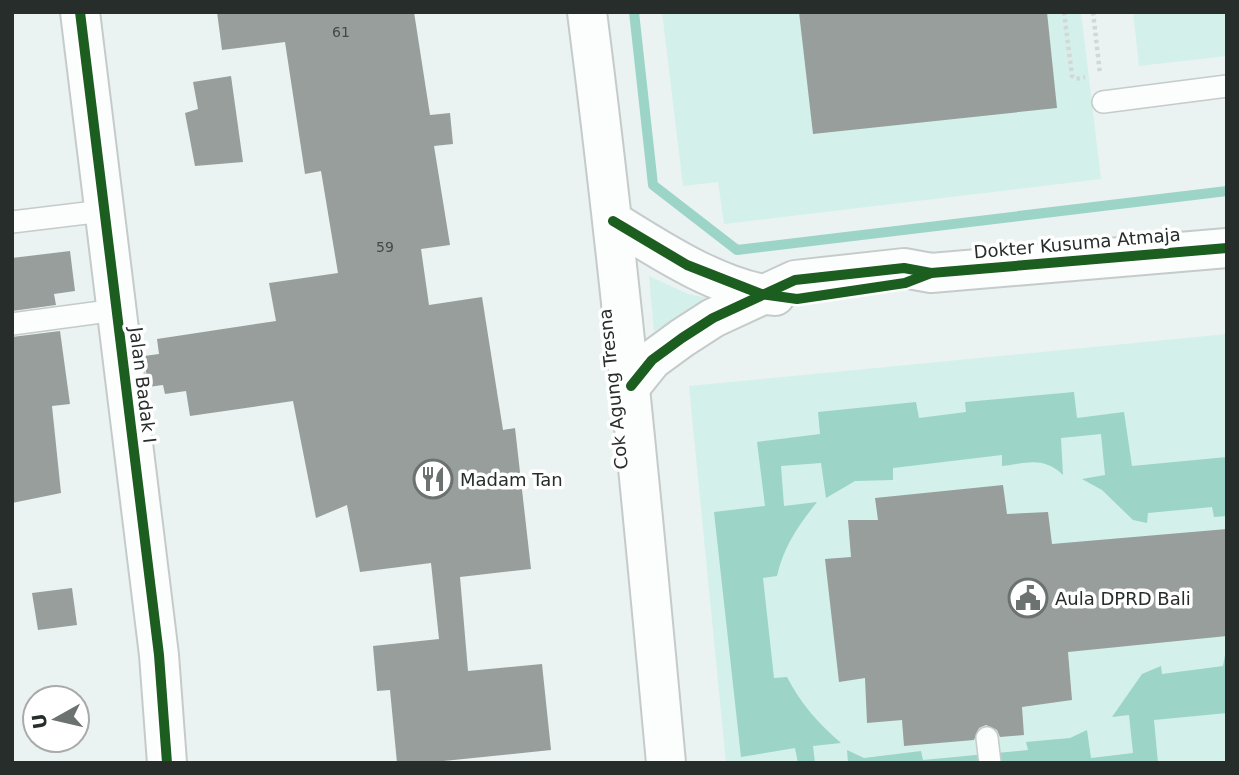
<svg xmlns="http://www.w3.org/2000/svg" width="1239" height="775" font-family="'DejaVu Sans',sans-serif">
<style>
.green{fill:#d3f1ea}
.water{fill:#9cd4c8}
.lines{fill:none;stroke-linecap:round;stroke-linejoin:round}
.stream{stroke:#9cd4c8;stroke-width:10}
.building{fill:#989e9c}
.service-casing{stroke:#c5cbca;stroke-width:24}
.minor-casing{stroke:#c5cbca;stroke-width:42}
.secondary-casing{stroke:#c5cbca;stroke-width:42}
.path{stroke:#d5d7d7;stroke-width:4.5;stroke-dasharray:3.5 3.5;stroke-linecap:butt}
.service{stroke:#fcfdfd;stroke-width:21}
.minor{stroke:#fcfdfd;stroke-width:38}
.secondary{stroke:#fcfdfd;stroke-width:38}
.cycleway-casing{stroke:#fff;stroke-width:15}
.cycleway{stroke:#1b5e20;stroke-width:10}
.labels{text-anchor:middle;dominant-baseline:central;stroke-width:7;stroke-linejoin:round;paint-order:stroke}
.number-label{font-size:14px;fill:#424947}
.street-label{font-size:18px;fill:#262d2b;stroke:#fff}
.poi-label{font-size:18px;fill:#262d2b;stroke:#fff;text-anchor:start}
</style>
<rect width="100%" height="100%" fill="#eaf3f1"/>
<!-- green -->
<g class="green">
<path d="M662 12H1081L1101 179 724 224 718 182 683 186Z"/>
<path d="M1133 12H1227V56L1139 66Z"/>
<path d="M649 276 688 294 723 301 689 313 654 331Z"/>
<path d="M1227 334V763H726L689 386Z"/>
</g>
<!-- water -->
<g class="water">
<path d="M1074 392 1077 418 1124 412 1132 466 1227 457V516L1214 517 1212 507 1148 513 1147 523 1133 520 1102 490 1082 479 1105 475 1101 434 1061 438 1063 475C1043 456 1028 463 1002 466V455L893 468V480L855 481 826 498 821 463 781 466 784 506 817 502C798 526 784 546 777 576L763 578 774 678 787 677C801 704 818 723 841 743L813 746 815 763H798L795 748 741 757 714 512 765 506 757 442 820 434 818 412 916 402 919 418 966 412 965 402Z"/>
<path d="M1225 655H1227V713L1154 720 1158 763H848L847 750 864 758 921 751 923 760 1028 750 1026 742 1070 738 1087 730 1091 758 1133 753 1129 715 1112 717 1142 674 1161 666 1162 674 1223 666Z"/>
</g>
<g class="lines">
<!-- stream -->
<path class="stream" d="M634 12 653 185 737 250 1227 191"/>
</g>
<!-- building -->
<g class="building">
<path d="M217 12H414L430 115 450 113 453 144 434 146 450 245 421 249 429 305 482 297 503 430 515 428 531 569 460 577 468 671 542 664 551 750 424 763H397L390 690 377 691 373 646 439 639 431 563 360 572 347 505 316 518 293 401 190 416 186 391 165 394 163 385 148 387 144 356 159 354 157 339 276 321 269 283 338 273 321 171 305 174 285 42 222 50Z"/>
<path d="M799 12H1047L1057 108 813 134Z"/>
<path d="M231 76 243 162 195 166 185 113 198 109 193 82Z"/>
<path d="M70 251 75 291 54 294 56 305 12 311V258Z"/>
<path d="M60 331 70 404 52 406 61 493 12 503V337Z"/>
<path d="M1003 485 1007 514 1048 512 1052 544 1227 529V636L1068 652 1072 700 1022 707 1024 735 1000 737 997 730 986 725 979 728 974 740 904 746 902 720 867 723 865 678 839 682 825 559 851 557 848 520H878L875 498Z"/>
<path d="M72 588 77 625 38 630 32 593Z"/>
</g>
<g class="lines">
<defs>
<g id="service">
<path d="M1103 102 1227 86"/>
<path d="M12 222 103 211"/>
<path d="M12 324 116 310"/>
<path d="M987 738 990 763"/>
</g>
<g id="minor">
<path d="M80 12 159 655 167 763"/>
<path d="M613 221C661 251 719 289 775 296"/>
<path d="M631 386 652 360 682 338 713 318 795 280 904 268 931 273 1227 248"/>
</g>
<path id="secondary" d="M587 12C619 262 643 512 666 763"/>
</defs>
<!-- service casing -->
<use href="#service" class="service-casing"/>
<!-- minor casing -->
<use href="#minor" class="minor-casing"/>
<!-- secondary casing -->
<use href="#secondary" class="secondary-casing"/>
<!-- path -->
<g class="path">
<path d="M1064 12 1072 76 1076 79 1085 77"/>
<path d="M1093 12 1100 74"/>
</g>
<!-- service -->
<use href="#service" class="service"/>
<!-- minor -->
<use href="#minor" class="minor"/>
<!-- secondary -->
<use href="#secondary" class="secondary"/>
<defs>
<g id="cycleway">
<path d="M80 12 159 655 167 763"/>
<path d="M613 221 687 265 761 294 797 299 905 283 931 273"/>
<path d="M631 386 652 360 682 338 713 318 795 280 904 268 931 273 1227 248"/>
</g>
</defs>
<!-- cycleway casing -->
<use href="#cycleway" class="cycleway-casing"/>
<!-- cycleway -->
<use href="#cycleway" class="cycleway"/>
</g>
<!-- icons -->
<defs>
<symbol id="restaurant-ring" viewBox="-11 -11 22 22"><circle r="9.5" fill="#fff" stroke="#6b7270" stroke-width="1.5"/><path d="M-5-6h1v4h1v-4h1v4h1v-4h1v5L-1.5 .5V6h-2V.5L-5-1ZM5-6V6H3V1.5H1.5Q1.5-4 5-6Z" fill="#6b7270"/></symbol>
<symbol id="civic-ring" viewBox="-11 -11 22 22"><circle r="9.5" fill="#fff" stroke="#6b7270" stroke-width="1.5"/><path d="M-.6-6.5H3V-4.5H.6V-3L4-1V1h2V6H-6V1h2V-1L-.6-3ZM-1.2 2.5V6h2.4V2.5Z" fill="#6b7270"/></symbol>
</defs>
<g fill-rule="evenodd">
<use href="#restaurant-ring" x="411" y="457" width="44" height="44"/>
<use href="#civic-ring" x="1006" y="576" width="44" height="44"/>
</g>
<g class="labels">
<!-- number labels -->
<g class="number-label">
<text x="341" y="32">61</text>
<text x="385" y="247">59</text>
</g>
<!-- street labels -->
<g class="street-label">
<text transform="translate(1077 243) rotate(-5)">Dokter Kusuma Atmaja</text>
<text transform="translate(143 385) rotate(83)">Jalan Badak I</text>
<text transform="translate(613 389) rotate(-96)">Cok Agung Tresna</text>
</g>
<!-- poi labels -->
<g class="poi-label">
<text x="460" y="479">Madam Tan</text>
<text x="1055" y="598">Aula DPRD Bali</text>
</g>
</g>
<!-- border -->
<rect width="1239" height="775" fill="none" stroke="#262d2b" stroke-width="28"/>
<!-- north arrow -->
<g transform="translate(56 719) rotate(262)"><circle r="33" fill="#ffffff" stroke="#a8abaa" stroke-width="2"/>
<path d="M0-5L12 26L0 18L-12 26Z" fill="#6b7270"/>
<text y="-10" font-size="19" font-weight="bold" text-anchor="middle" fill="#262d2b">U</text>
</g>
</svg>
